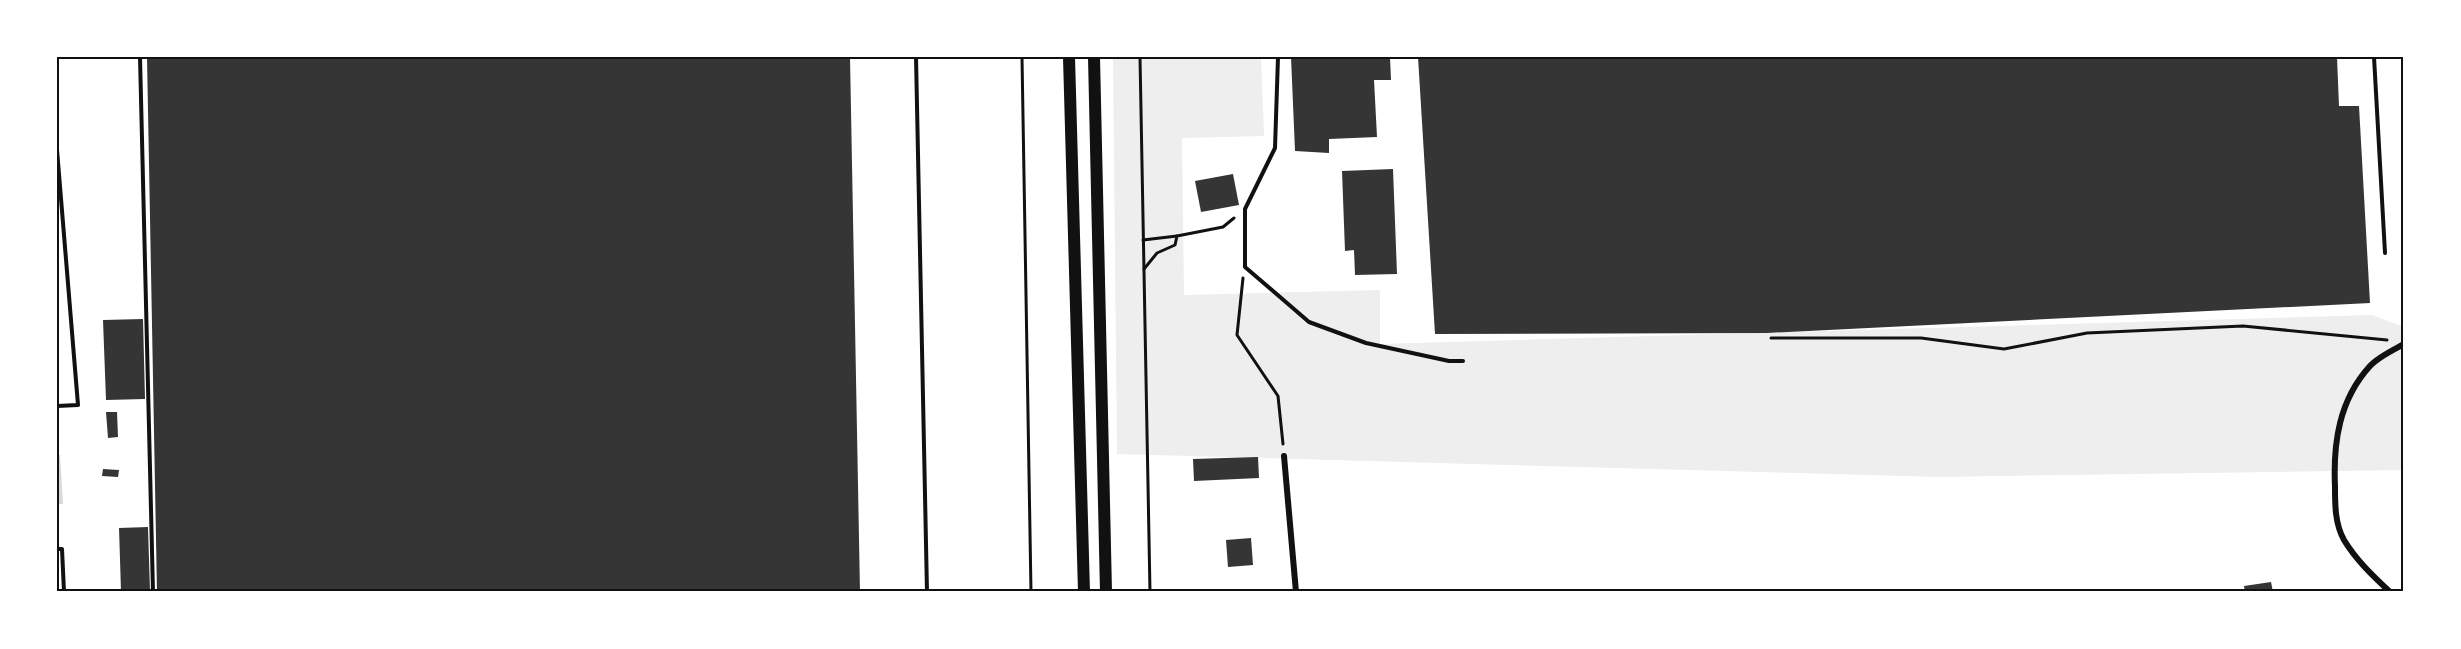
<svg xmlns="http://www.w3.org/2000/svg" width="2461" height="649" font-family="Helvetica,sans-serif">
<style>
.green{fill:#eee}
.water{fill:#d9d9d9}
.building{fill:#353535}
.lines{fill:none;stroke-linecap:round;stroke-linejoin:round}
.path{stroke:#111;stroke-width:3}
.service{stroke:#111;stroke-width:4}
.minor{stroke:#111;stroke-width:6}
.primary{stroke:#111;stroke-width:12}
.neatline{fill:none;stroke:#111;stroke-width:2}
</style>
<rect width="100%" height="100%" fill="#fff"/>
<!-- green -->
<path class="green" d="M1113 57H1261L1264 136 1182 138 1184 295 1380 290V344L2372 315 2404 327V470L1939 477 1117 454Z"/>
<!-- water -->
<path class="water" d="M57 455H60L63 504H57Z"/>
<!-- building -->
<g class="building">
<path d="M147 57H850L860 592H157Z"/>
<path d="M1291 57H1390L1391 80H1374L1377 137 1329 139V153L1295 151Z"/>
<path d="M1418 57H2337L2339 106H2359L2370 303 1767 333 1435 334Z"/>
<path d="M1393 169 1397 274 1355 275 1354 250 1345 251 1342 171Z"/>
<path d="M1233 174 1239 205 1201 212 1195 181Z"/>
<path d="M143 319 145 399 106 400 103 320Z"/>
<path d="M106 412H117L118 437 108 438Z"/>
<path d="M1258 457 1259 478 1194 481 1193 459Z"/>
<path d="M103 469 119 470 118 477 102 476Z"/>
<path d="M148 527 150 592H121L119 528Z"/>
<path d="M1251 538 1253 565 1228 567 1226 540Z"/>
<path d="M2271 582 2273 592H2245L2244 586Z"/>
</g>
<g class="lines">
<!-- path -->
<g class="path">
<path d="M1022 57 1031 592"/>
<path d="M1140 57 1150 592"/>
<path d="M1143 240 1177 236"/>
<path d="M1144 269 1157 253 1175 245 1177 236 1223 227 1234 218"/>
<path d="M1243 278 1237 335 1278 396 1283 444"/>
<path d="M1771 338H1921L2004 349 2087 333 2243 326 2387 340"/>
</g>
<!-- service -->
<g class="service">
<path d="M140 57 153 592"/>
<path d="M916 57 927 592"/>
<path d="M1278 57 1275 148 1245 209V267L1309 322 1366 343 1449 361H1463"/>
<path d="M2374 57 2385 253"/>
<path d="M57 150 78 405 57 406"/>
<path d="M57 549H62L64 592"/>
</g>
<!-- minor -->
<g class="minor">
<path d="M1284 456 1296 592"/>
<path d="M2390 592C2373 576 2356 560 2344 540 2335 524 2335 505 2335 487 2333 443 2339 400 2370 366 2378 357 2393 350 2404 344"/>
</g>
<!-- primary -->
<g class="primary">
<path d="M1069 57 1084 592"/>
<path d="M1094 57 1106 592"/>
</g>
</g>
<!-- border -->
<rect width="2461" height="649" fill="none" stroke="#ffffff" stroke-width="117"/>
<rect x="58" y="58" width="2344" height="532" class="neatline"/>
</svg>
